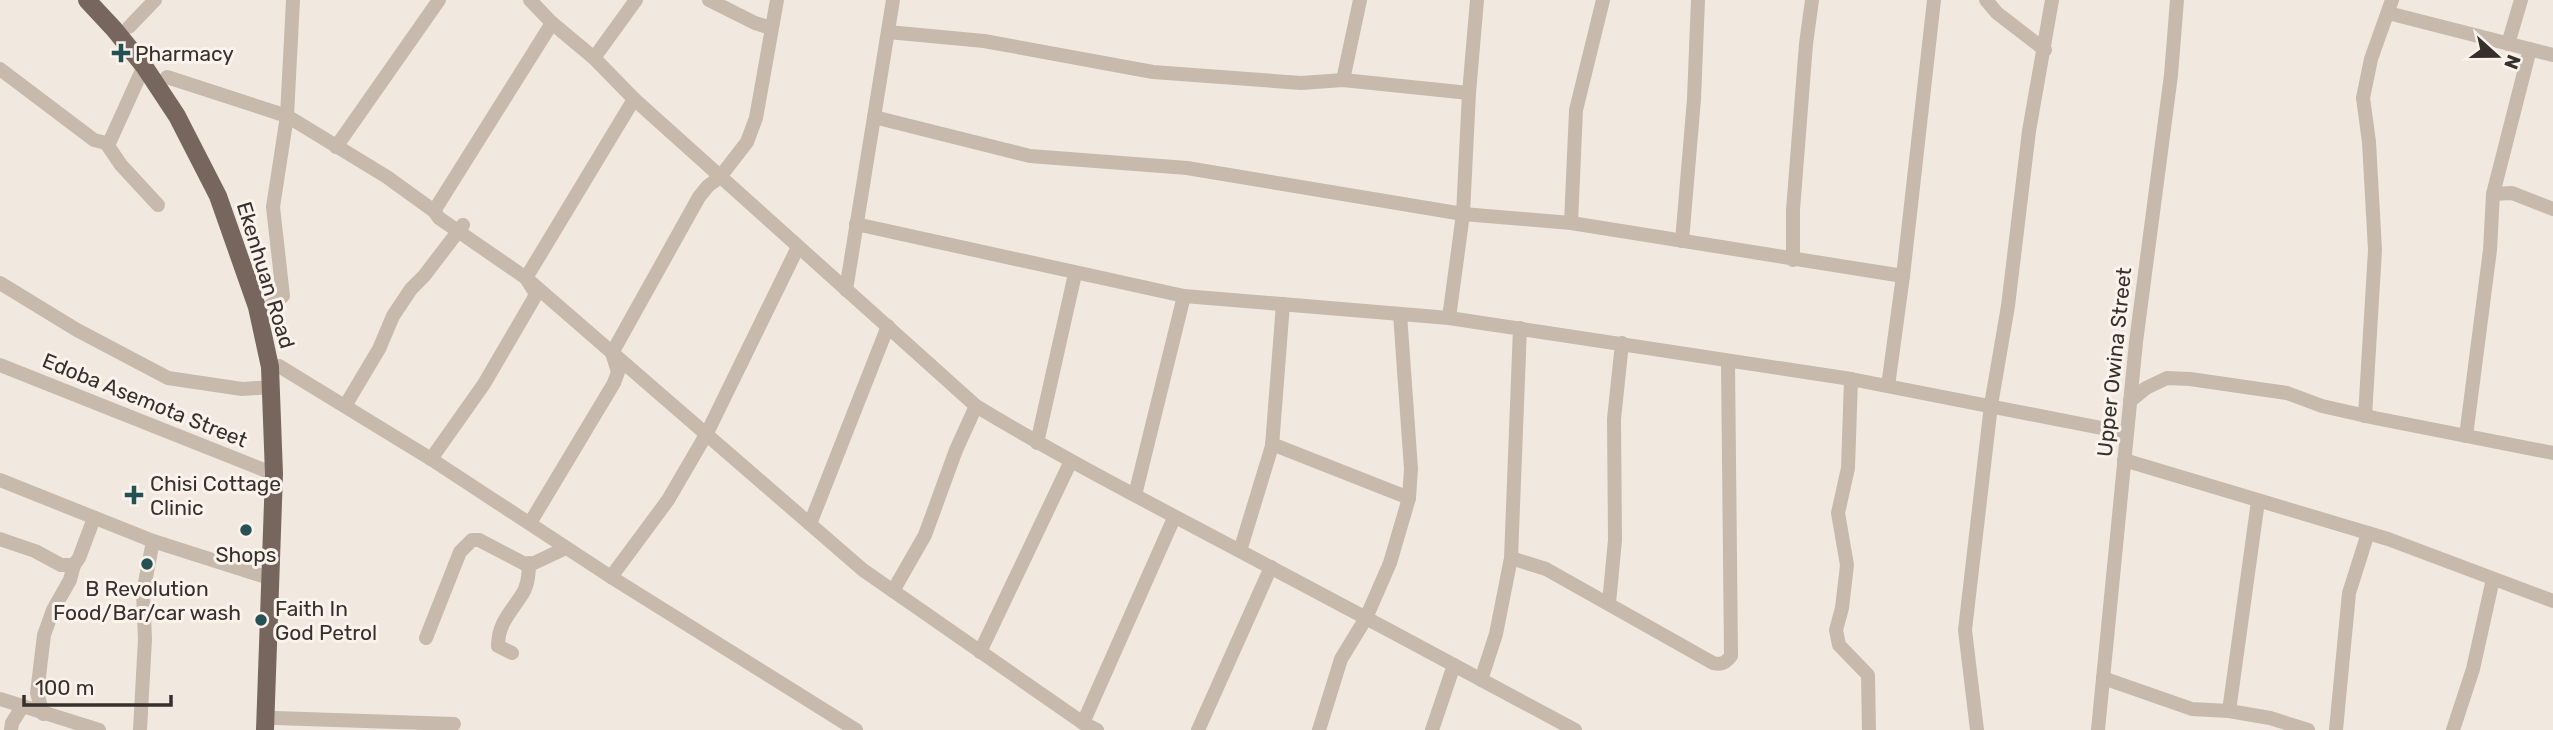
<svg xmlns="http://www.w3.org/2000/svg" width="2553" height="730" font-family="Rubik,sans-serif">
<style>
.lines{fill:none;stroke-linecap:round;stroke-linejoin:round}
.minor{stroke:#c8b9ad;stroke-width:14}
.major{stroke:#77665e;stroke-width:18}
.poi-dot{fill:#255154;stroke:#f9f3ec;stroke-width:2.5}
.labels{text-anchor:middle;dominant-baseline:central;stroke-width:6;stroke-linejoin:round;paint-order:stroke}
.poi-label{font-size:21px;fill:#372f2b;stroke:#f9f3ec;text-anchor:start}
.street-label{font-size:21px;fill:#372f2b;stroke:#f9f3ec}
</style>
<rect width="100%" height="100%" fill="#f1e9e0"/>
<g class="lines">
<!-- minor -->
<g class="minor">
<path d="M530 0 552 23 594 58 634 99 976 406C1072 464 1171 514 1270 567 1372 621 1473 675 1575 730"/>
<path d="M709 0 755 23 771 28"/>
<path d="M1986 0 1997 13 2045 50"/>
<path d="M2388 13 2553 55"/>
<path d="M129 27 155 0"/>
<path d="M888 32 984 41 1153 72 1301 83 1343 80 1469 93"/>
<path d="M2508 44 2521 0"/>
<path d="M594 58 636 0"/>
<path d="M0 69 94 140 106 143 110 141 144 66"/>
<path d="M167 77 287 116 387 177 434 211 439 218 526 278 863 570 1083 723 1097 730"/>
<path d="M1343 80 1360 0"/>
<path d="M874 117 1030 156 1187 168 1463 214 1571 223 1903 276"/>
<path d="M106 143 121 165 158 205"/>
<path d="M336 147 439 0"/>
<path d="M2493 194 2530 49"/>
<path d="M434 211 552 23"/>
<path d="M1571 223 1576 110 1603 0"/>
<path d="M856 224 1184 296 1449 318 1851 379 2127 433"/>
<path d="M1682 241 1694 99 1698 0"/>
<path d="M1793 260V210L1806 44 1812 0"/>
<path d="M0 283 77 330 168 378 242 389 272 387"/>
<path d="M846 290 893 0"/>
<path d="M267 308 283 296 273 207 287 116 293 0"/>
<path d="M1449 318 1463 214 1469 93 1477 0"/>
<path d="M0 365 274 474"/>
<path d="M279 366 431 459 611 577 856 730"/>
<path d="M1851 379 1848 468 1838 513 1847 565 1842 608 1836 630 1839 645 1868 675 1869 730"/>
<path d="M1888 386 1903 276 1934 0"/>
<path d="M2130 401 2146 388 2167 378 2190 379 2287 393 2322 406 2375 418 2553 453"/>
<path d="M345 406 379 349 393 316 411 289 424 276 463 225"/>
<path d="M2365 416 2375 250 2369 142 2363 98 2371 59 2392 0"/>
<path d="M2466 436 2490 250 2493 194 2512 193 2553 209"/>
<path d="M1037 443 1075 274"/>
<path d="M1272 444 1409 498"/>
<path d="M431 459 484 384 533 300 536 294 526 278 634 99"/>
<path d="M2124 460 2388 539 2553 601"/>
<path d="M0 480 153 541 272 579"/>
<path d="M1135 495 1184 296"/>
<path d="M530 523 614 383 618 372 612 353 699 197 708 186 720 177 747 142 756 118 777 0"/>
<path d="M810 524 888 326"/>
<path d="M0 539 35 551 61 565H74L79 558 94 518"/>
<path d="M1240 551 1272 446 1283 304"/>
<path d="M1511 558 1546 569 1713 663C1722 665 1725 663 1731 656L1728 361"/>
<path d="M611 577 668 500 707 433 798 247"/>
<path d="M893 591 925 535 956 450 976 406"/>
<path d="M1609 603 1615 540 1614 419 1622 343"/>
<path d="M426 638 460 552 472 540H479L525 564 534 563 566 548"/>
<path d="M980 652 1071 461"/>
<path d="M512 653 498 646C498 624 510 613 521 596 528 587 529 574 529 563"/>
<path d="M2103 678 2192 709 2229 711 2270 718 2308 730"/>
<path d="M1481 680 1496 634 1511 558 1520 328"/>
<path d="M0 699 99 730"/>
<path d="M2229 711 2258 501"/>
<path d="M43 714 37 693 44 635 53 610 70 580 74 565"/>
<path d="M275 718 454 724"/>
<path d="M1083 723 1174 518"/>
<path d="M11 730 12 723 22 707"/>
<path d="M140 730 145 639 143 593 153 541"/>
<path d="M1198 730 1271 567"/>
<path d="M1319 730 1341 659 1366 618 1390 563 1409 498 1411 469 1400 314"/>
<path d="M1432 730 1454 665"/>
<path d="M1977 730 1965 630 1991 405 2008 306 2029 131 2052 0"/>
<path d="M2098 730 2136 342 2171 75 2177 0"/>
<path d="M2336 730 2349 593 2368 533"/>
<path d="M2453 730 2473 669 2493 579"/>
</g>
<!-- major -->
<path class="major" d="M87 0 114 29 144 66 177 116 218 196 257 307 270 367 274 474 265 730"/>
</g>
<!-- markers -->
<g class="poi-dot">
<path d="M117.5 42.5h7v7h7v7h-7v7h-7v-7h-7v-7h7z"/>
<path d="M130.5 484.5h7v7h7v7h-7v7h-7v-7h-7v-7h7z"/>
<circle cx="246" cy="530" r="7"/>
<circle cx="147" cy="564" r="7"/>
<circle cx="261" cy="620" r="7"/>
</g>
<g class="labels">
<!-- poi labels -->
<g class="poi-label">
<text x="135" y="53">Pharmacy</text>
<text x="150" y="483">Chisi Cottage<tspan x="150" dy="24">Clinic</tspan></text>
<text x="246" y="554" text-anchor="middle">Shops</text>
<text x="147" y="588" text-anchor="middle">B Revolution<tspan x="147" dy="24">Food/Bar/car wash</tspan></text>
<text x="275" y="608">Faith In<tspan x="275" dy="24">God Petrol</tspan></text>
</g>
<!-- street labels -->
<g class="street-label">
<text transform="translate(266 275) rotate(73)">Ekenhuan Road</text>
<text transform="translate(2114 362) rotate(-84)">Upper Owina Street</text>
<text transform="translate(145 400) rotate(22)">Edoba Asemota Street</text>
</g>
</g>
<!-- north arrow -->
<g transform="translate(2497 56) rotate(111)" stroke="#f9f3ec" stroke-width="5" paint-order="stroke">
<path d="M0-5L12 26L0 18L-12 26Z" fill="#372f2b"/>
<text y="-10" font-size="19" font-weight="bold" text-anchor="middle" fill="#372f2b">N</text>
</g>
<!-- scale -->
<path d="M24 695v10h147v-10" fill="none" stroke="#372f2b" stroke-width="3.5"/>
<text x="35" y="695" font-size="21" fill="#372f2b" stroke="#f9f3ec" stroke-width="5" paint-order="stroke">100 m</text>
</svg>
